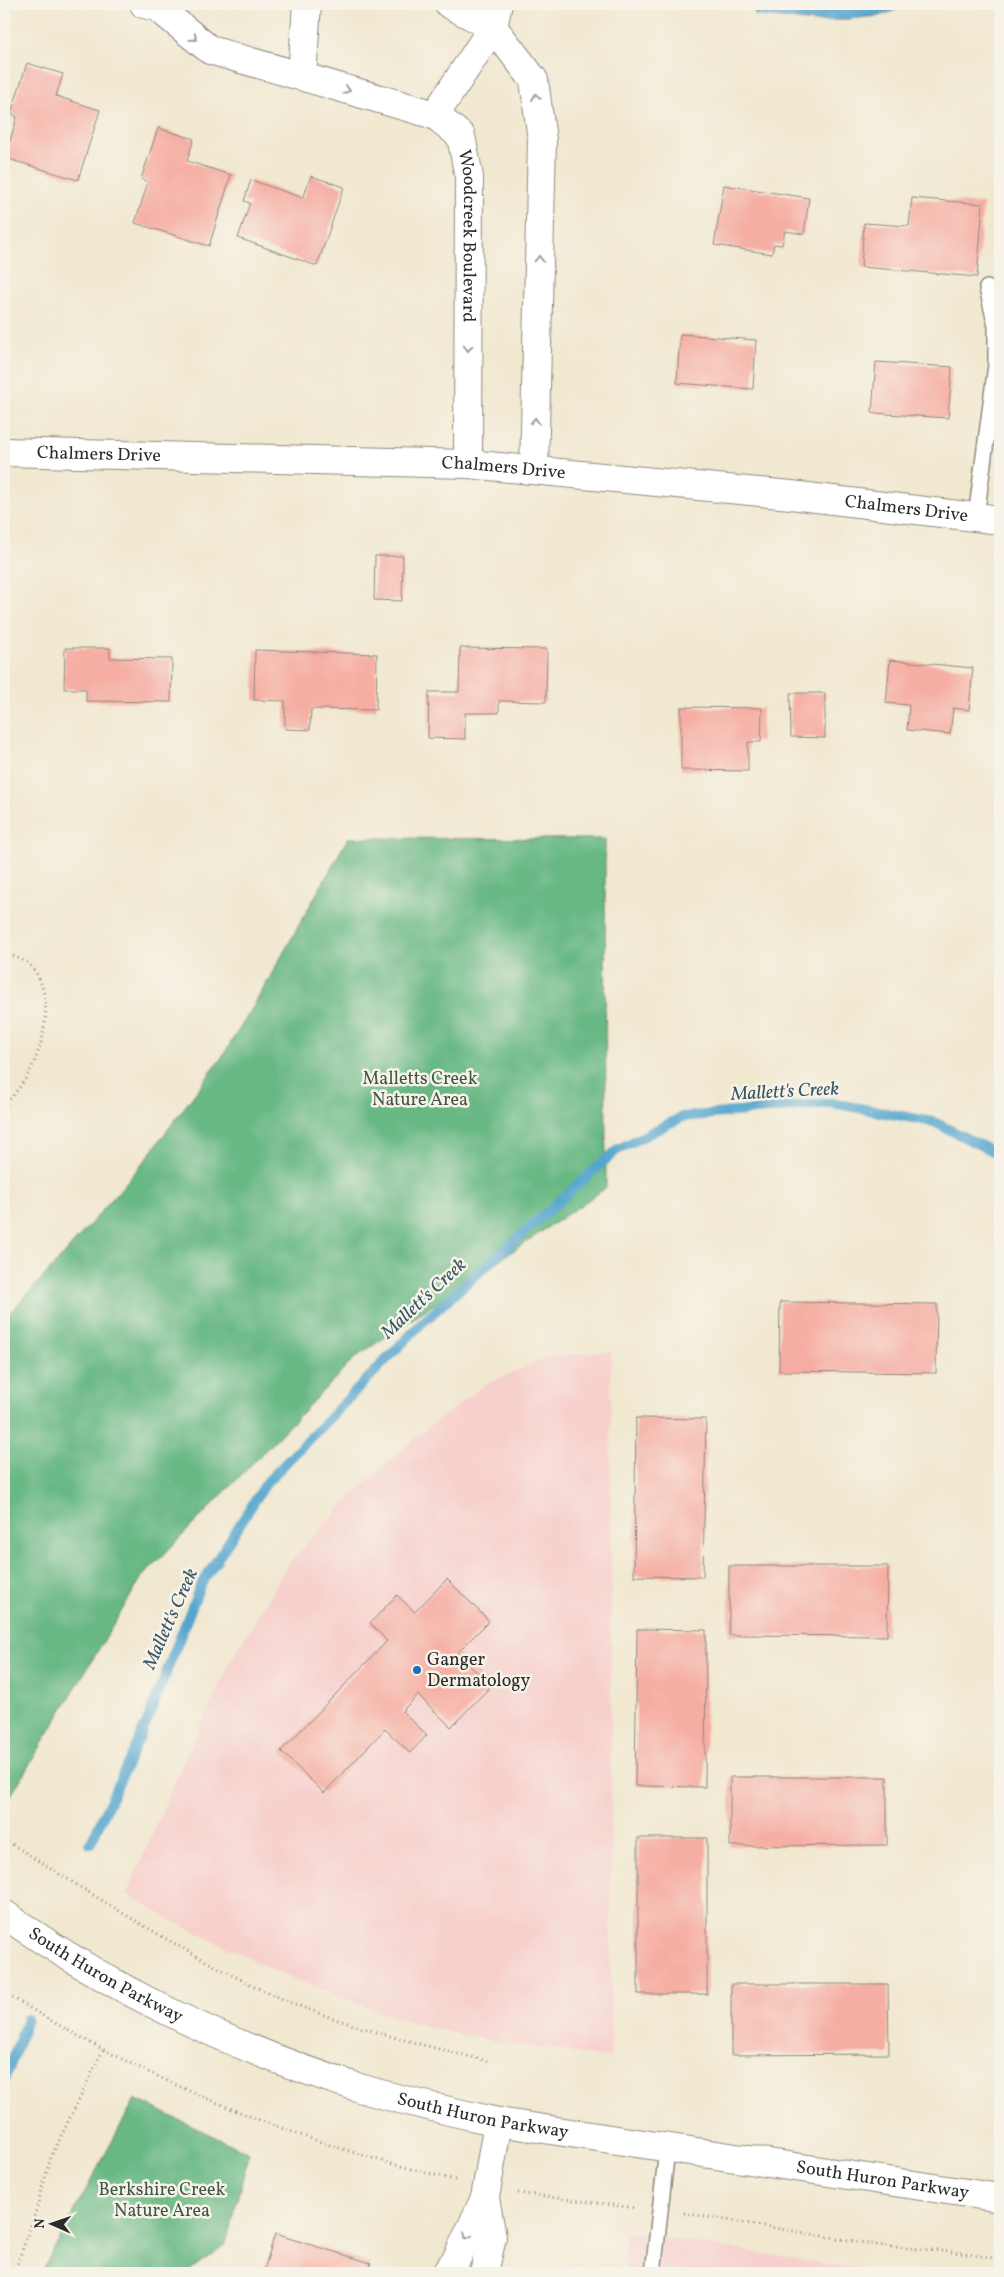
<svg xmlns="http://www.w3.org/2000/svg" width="1004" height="2277" font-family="Vollkorn,serif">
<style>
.built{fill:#f7d0cd}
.forest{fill:#68b884;stroke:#4a7258}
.water{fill:#53a5ce;stroke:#3f687c}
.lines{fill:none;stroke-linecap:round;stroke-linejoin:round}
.stream{stroke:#53a5ce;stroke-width:10}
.building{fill:#f6ada3}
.service-casing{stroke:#8e8a7e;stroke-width:18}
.minor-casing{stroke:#8e8a7e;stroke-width:30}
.secondary-casing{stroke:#8e8a7e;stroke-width:30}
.path{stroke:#8e8a7e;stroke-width:3;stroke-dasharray:1 4;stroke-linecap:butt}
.service{stroke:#fff;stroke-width:15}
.minor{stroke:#fff;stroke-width:28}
.secondary{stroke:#fff;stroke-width:28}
.oneway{stroke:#a0a0a0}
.poi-dot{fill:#1f6fb2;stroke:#f7f3e8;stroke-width:2}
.labels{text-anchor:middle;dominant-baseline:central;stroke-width:5;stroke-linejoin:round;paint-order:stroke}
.street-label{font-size:18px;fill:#2b2b2b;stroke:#f7f3e8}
.park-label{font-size:18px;fill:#405648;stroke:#f7f3e8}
.poi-label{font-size:18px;fill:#2b2b2b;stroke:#f7f3e8;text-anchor:start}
.water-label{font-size:19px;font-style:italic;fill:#395664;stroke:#f7f3e8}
</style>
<rect width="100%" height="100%" fill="#f7f3e8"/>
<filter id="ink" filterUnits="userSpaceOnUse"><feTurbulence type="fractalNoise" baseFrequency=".02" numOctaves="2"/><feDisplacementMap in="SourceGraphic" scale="10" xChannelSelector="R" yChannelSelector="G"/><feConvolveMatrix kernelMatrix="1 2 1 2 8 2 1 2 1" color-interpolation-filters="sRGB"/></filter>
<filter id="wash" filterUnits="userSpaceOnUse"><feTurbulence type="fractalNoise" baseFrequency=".0096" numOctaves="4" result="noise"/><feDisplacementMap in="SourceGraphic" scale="20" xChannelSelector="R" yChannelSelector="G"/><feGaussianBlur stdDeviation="1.12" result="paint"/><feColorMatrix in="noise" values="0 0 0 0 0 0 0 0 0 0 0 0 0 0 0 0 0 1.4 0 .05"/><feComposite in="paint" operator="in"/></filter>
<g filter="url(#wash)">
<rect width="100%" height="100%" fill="#f1e8d0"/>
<!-- built -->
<g class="built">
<path d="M611 1351V2058L493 2041 431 2028 383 2013 277 1972 173 1921 127 1894 182 1764 231 1661 291 1560 357 1491 423 1431 486 1384 547 1357Z"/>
<path d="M625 2232 884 2273H625Z"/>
</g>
<!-- forest -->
<g class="forest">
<path d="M348 838 605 839 606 1188 356 1357 142 1577 4 1807V1319L61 1258 143 1163 220 1060 253 1007Z"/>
<path d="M135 2099 249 2153 226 2244 186 2273H41Z"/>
</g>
<!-- water -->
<path class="water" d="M754 4H912L880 16 815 22 755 15Z"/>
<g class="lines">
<!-- stream -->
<g class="stream">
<path d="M90 1844 147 1722 200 1586 267 1482 422 1323 618 1149 682 1117 832 1103 934 1122 1000 1155"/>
<path d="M4 2083 27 2019"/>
</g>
</g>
<g id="blocks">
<!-- building -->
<g class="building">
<path d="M27 63 63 74 56 96 100 110 78 180 5 158 17 117 11 114Z"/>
<path d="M158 128 194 139 187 161 231 175 209 246 135 223 148 182 141 179Z"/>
<path d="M311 176 344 187 317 266 238 238 250 203 244 201 251 180 303 198Z"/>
<path d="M724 185 809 198 804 234 785 231 782 245 774 244 772 254 714 245Z"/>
<path d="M912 198 983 204 977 277 861 267 864 223 909 226Z"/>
<path d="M680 334 756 340 753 389 677 383Z"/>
<path d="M876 362 952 367 948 418 872 413Z"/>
<path d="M375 556H403L402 601 374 600Z"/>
<path d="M65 648H110V658L172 659 171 702 86 701V689H64Z"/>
<path d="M460 648 547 649 546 702 499 701V713H465V739L428 738 429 692H459Z"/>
<path d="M255 650 377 654 376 710 311 709 310 730 285 729V701L254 700Z"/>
<path d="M890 660 973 668 969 710 953 708 950 734 907 730 909 705 886 703Z"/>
<path d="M790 693H825V738L791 737Z"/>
<path d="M681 707 762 708 761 742H748V771L681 770Z"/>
<path d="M780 1302 937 1304 936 1373 779 1371Z"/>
<path d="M636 1418 706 1419 703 1577 634 1576Z"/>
<path d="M729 1566H888L887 1636 729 1635Z"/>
<path d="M447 1579 489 1621 457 1653 491 1686 451 1727 418 1695 402 1711 427 1735 410 1753 385 1729 324 1793 281 1751 387 1641 370 1623 397 1595 415 1612Z"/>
<path d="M637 1629 706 1630 705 1787 635 1786Z"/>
<path d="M730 1777H887V1845L730 1846Z"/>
<rect x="638" y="1838" width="69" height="156"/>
<path d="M731 1984H888L889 2054 731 2055Z"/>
<path d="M275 2234 371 2263 368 2273H263Z"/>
</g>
</g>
</g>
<g filter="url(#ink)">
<use href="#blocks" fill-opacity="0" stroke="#8e8a7e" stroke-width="1"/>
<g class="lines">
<defs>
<g id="service">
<path d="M976 517 996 365V326L987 288"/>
<path d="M653 2273 667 2149"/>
</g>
<g id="minor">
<path id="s1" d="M144 4 157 7 210 50 435 115 461 136 469 177 468 464"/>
<path d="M449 4 493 27 534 80 542 140 534 470"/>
<path d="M302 76 307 4"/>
<path d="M435 115 493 27 498 4"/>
<path id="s2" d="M4 452 468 464 791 495 1000 520"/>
<path d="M446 2273 457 2258 485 2198 498 2122"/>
<path d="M484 2273 492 2237 485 2198"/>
</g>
<g id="secondary">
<path id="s3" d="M4 1914C112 1990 236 2050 363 2089 407 2102 453 2112 498 2122L1000 2198"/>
</g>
</defs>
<!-- service casing -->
<use href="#service" class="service-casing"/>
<!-- minor casing -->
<use href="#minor" class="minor-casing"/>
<!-- secondary casing -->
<use href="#secondary" class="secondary-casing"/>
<!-- path -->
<g class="path">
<path d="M4 952C12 956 26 960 31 966 56 996 45 1045 27 1076 21 1087 11 1097 4 1107"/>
<path d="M4 1839C86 1891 169 1944 256 1987 329 2022 409 2042 488 2061"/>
<path d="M4 1992C139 2078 299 2144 456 2180"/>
<path d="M518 2193 636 2208"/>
<path d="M684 2213 884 2246 953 2252 1000 2259"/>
<path d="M14 2273 34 2217 51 2157 103 2050"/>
</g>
<!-- service -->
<use href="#service" class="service"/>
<!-- minor -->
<use href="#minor" class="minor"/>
<!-- secondary -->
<use href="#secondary" class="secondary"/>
</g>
<!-- one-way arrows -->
<defs><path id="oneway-chevron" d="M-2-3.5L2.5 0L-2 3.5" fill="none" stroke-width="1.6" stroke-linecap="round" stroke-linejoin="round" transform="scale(1.25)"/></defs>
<g class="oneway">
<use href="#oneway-chevron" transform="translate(194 38) rotate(39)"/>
<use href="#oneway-chevron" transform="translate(347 90) rotate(16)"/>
<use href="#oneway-chevron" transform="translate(536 97) rotate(-98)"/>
<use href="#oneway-chevron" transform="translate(539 259) rotate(-89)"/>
<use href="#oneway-chevron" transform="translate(468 348) rotate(90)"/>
<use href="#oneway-chevron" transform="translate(535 421) rotate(-89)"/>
<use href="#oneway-chevron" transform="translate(467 2236) rotate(115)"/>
</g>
</g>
<!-- markers -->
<circle class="poi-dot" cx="417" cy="1670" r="5"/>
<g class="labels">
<!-- street labels -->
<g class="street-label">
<text stroke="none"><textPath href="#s1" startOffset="450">Woodcreek Boulevard</textPath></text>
<text stroke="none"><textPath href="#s2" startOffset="95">Chalmers Drive</textPath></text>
<text stroke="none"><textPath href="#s2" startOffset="500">Chalmers Drive</textPath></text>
<text stroke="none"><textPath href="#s2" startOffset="905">Chalmers Drive</textPath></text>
<text stroke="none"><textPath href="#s3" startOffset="119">South Huron Parkway</textPath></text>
<text stroke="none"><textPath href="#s3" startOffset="524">South Huron Parkway</textPath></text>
<text stroke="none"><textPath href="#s3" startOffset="929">South Huron Parkway</textPath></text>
</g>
<!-- park labels -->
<g class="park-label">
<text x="420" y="1079">Malletts Creek<tspan x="420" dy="21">Nature Area</tspan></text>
<text x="162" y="2190">Berkshire Creek<tspan x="162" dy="21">Nature Area</tspan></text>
</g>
<!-- poi labels -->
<g class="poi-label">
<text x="427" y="1660">Ganger<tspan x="427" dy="21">Dermatology</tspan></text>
</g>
<!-- water labels -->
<g class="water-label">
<text transform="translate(785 1092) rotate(-3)">Mallett's Creek</text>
<text transform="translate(424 1299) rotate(-43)">Mallett's Creek</text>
<text transform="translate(171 1619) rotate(-66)">Mallett's Creek</text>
</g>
</g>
<!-- margin -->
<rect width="1004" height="2277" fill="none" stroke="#f7f3e8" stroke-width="20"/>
<!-- north arrow -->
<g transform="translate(52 2224) rotate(272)" stroke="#f7f3e8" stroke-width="4" paint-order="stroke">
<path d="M0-4L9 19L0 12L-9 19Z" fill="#2b2b2b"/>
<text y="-8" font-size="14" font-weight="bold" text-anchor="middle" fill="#2b2b2b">N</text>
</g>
</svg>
